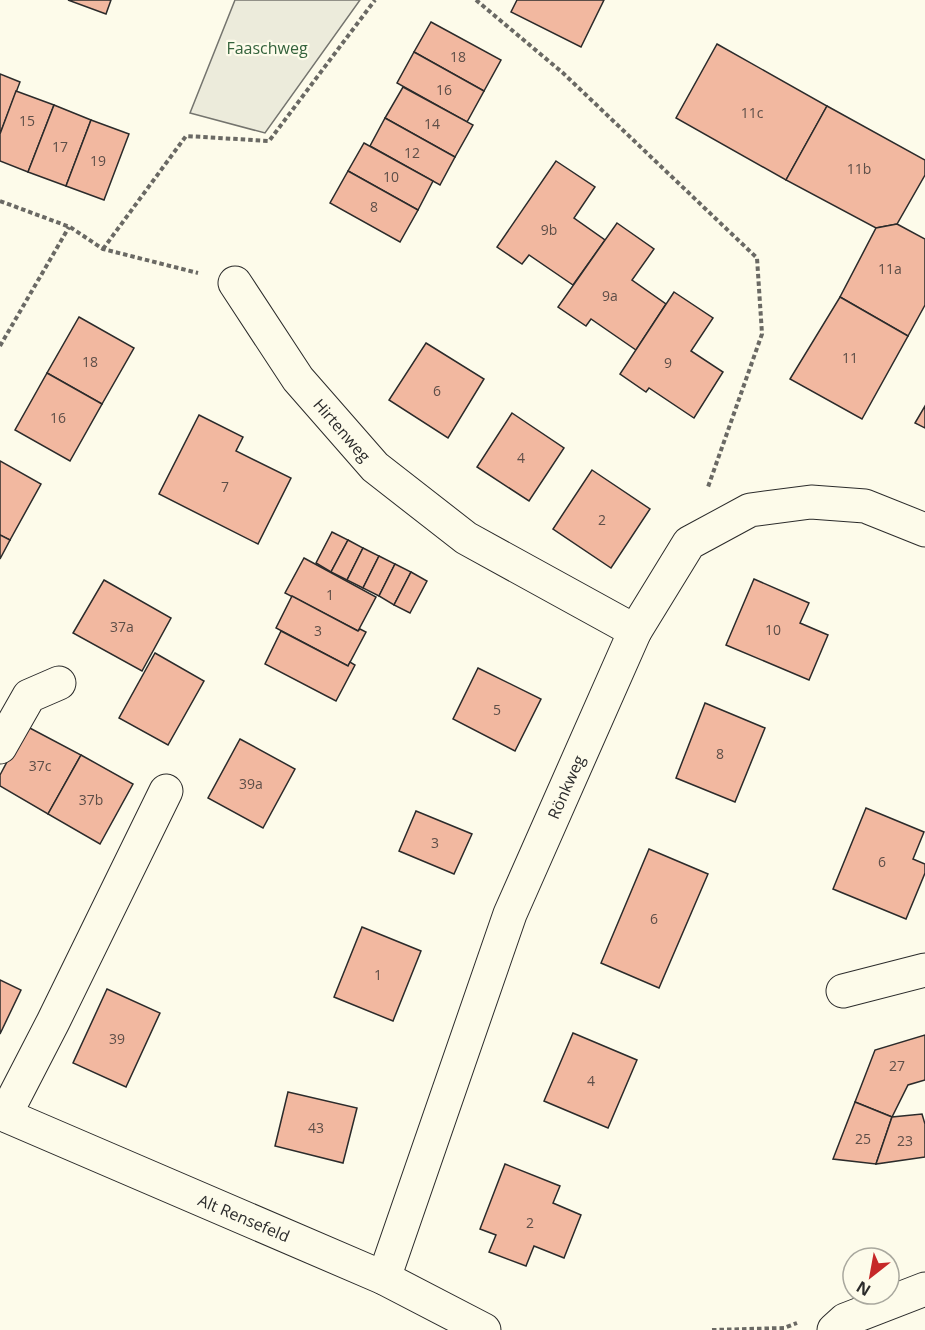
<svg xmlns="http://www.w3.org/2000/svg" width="925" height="1330" font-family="'Open Sans',sans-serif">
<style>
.green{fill:#ecebdb;stroke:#74746e;stroke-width:1.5}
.building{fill:#f2b8a0;stroke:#2b2b2b;stroke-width:1.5}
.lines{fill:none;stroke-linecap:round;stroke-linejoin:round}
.minor-casing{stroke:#2b2b2b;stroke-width:35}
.major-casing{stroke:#2b2b2b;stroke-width:35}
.path{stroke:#6a6964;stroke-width:4;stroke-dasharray:4.5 3;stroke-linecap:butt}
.minor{stroke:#fdfbea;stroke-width:33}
.major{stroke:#fdfbea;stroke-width:33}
.labels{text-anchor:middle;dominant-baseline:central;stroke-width:4.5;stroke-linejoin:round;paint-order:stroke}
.number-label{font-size:14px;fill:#5d4e48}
.park-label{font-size:16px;fill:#34623c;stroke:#fdfbea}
.street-label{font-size:16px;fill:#2b2b2b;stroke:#fdfbea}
</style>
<rect width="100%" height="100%" fill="#fdfbea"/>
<!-- green -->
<path class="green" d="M235 0H360L265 133 190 113Z"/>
<!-- building -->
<g class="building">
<path d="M68 0H111L106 14Z"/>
<path d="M517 0H604L581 47 511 12Z"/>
<path d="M431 22 501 60 484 91 414 52Z"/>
<path d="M717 44 827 106 786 180 676 118Z"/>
<path d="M414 52 484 91 467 122 397 83Z"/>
<path d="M0 74 20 82 0 134Z"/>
<path d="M403 87 473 125 455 157 385 118Z"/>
<path d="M16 91 54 105 28 172 0 161V134Z"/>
<path d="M54 105 91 120 66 186 28 172Z"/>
<path d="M827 106 925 160V175L897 224 876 228 786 180Z"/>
<path d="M385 118 455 157 440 185 370 146Z"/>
<path d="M91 120 129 134 104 200 66 186Z"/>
<path d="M364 143 433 181 418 210 348 171Z"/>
<path d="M556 161 595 187 574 218 605 240 573 285 529 255 522 264 497 247Z"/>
<path d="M348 171 418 210 400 242 330 203Z"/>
<path d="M617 223 654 249 632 280 666 304 636 350 591 319 586 326 558 307Z"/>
<path d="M897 224 925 239V305L908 336 840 297 876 228Z"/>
<path d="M674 292 713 318 691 351 723 372 694 418 649 388 646 392 620 374Z"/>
<path d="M840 297 908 336 862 419 790 379Z"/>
<path d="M79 317 134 348 102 404 47 373Z"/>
<path d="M426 343 484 379 448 438 389 400Z"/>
<path d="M47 373 102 404 70 461 15 430Z"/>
<path d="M925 406V428L915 423Z"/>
<path d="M512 413 564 448 529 501 477 467Z"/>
<path d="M199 415 243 437 236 451 291 478 258 544 159 494Z"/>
<path d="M0 461 41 484 10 540 0 535Z"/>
<path d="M592 470 650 509 611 568 553 529Z"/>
<path d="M332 532 348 540 331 572 316 563Z"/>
<path d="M0 535 10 540 0 559Z"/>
<path d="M348 540 363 548 347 580 331 572Z"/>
<path d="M363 548 379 556 363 588 347 580Z"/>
<path d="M379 556 395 564 379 596 363 588Z"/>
<path d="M304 558 376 597 358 631 285 593Z"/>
<path d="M395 564 411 572 394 605 379 596Z"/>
<path d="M411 572 427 581 410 613 394 605Z"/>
<path d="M754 579 809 603 800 623 828 635 809 680 726 645Z"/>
<path d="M104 580 171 618 142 671 73 633Z"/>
<path d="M292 596 358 631 360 629 366 632 348 666 276 628Z"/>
<path d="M281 631 348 666 350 662 355 665 336 701 265 664Z"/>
<path d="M155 653 204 681 168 745 119 718Z"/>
<path d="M478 668 541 699 515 751 453 719Z"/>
<path d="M705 703 765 728 735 802 676 778Z"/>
<path d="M26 726 81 755 48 814 0 786V775Z"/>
<path d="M240 739 295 769 263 828 208 798Z"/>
<path d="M81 755 133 784 100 844 48 814Z"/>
<path d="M866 808 924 832 913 859 925 864V873L906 919 833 889Z"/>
<path d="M416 811 472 834 454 874 399 851Z"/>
<path d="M649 849 708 874 659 988 601 963Z"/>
<path d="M362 927 421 951 393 1021 334 997Z"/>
<path d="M0 980 21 990 0 1034Z"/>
<path d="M107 989 160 1013 126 1087 73 1063Z"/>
<path d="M573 1033 637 1060 608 1128 544 1101Z"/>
<path d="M925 1035V1080L908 1085 892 1117 855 1102 875 1050Z"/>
<path d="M288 1092 357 1108 343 1163 275 1146Z"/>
<path d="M855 1102 892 1117 876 1164 833 1159Z"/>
<path d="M922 1114 925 1124V1157L876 1164 892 1117Z"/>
<path d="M505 1164 560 1186 553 1203 581 1215 564 1258 534 1246 526 1266 489 1252 496 1235 480 1229Z"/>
</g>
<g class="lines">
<defs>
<g id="minor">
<path d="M235 283 298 379 375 467 466 538 635 631"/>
<path d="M0 747 29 696 59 683"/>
<path d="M843 991 925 970"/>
<path d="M5 1115 53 1022 166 791"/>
<path d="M384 1278 510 914 635 631 689 543 750 510 811 502 865 506 925 530"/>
<path d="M834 1330 845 1320 925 1289"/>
</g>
<path id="major" d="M0 1113 384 1278 484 1330"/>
</defs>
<!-- minor casing -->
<use href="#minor" class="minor-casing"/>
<!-- major casing -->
<use href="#major" class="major-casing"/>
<!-- path -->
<g class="path">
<path d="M476 0 563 73 757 258 762 334 708 487"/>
<path d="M0 201 70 227 103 249 198 273"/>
<path d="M103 249 186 136 269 141 375 0"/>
<path d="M0 346 69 227"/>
<path d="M712 1330 784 1328 797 1323"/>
</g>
<!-- minor -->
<use href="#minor" class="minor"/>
<!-- major -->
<use href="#major" class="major"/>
</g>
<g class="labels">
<!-- number labels -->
<g class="number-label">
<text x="458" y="56">18</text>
<text x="444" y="89">16</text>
<text x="752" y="112">11c</text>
<text x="27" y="120">15</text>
<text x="432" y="123">14</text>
<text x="60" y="146">17</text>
<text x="412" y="152">12</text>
<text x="98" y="160">19</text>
<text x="859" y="168">11b</text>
<text x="391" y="176">10</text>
<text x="374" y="206">8</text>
<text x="549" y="229">9b</text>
<text x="890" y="268">11a</text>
<text x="610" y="295">9a</text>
<text x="850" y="357">11</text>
<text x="90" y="361">18</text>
<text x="668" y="362">9</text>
<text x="437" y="390">6</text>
<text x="58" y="417">16</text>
<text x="521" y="457">4</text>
<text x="225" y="486">7</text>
<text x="602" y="519">2</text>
<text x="330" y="594">1</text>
<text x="122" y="626">37a</text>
<text x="773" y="629">10</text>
<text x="318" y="630">3</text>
<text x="497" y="709">5</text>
<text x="720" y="753">8</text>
<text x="40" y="765">37c</text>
<text x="251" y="783">39a</text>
<text x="91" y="799">37b</text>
<text x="435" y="842">3</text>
<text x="882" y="861">6</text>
<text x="654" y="918">6</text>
<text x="378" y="974">1</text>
<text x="117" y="1038">39</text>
<text x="897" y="1065">27</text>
<text x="591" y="1080">4</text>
<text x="316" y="1127">43</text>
<text x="863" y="1138">25</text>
<text x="905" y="1140">23</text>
<text x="530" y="1222">2</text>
</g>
<!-- park labels -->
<g class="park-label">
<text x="267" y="48">Faaschweg</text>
</g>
<!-- street labels -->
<g class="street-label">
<text transform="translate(342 430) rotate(49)">Hirtenweg</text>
<text transform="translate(566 787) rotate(-66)">Rönkweg</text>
<text transform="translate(244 1218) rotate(23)">Alt Rensefeld</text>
</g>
</g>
<!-- north arrow -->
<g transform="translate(871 1276) rotate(211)"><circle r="28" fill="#fdfbea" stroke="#a9a89e" stroke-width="1.5"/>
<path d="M0-4.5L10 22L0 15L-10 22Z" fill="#c62828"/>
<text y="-9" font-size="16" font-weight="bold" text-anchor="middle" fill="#2b2b2b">N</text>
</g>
</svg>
